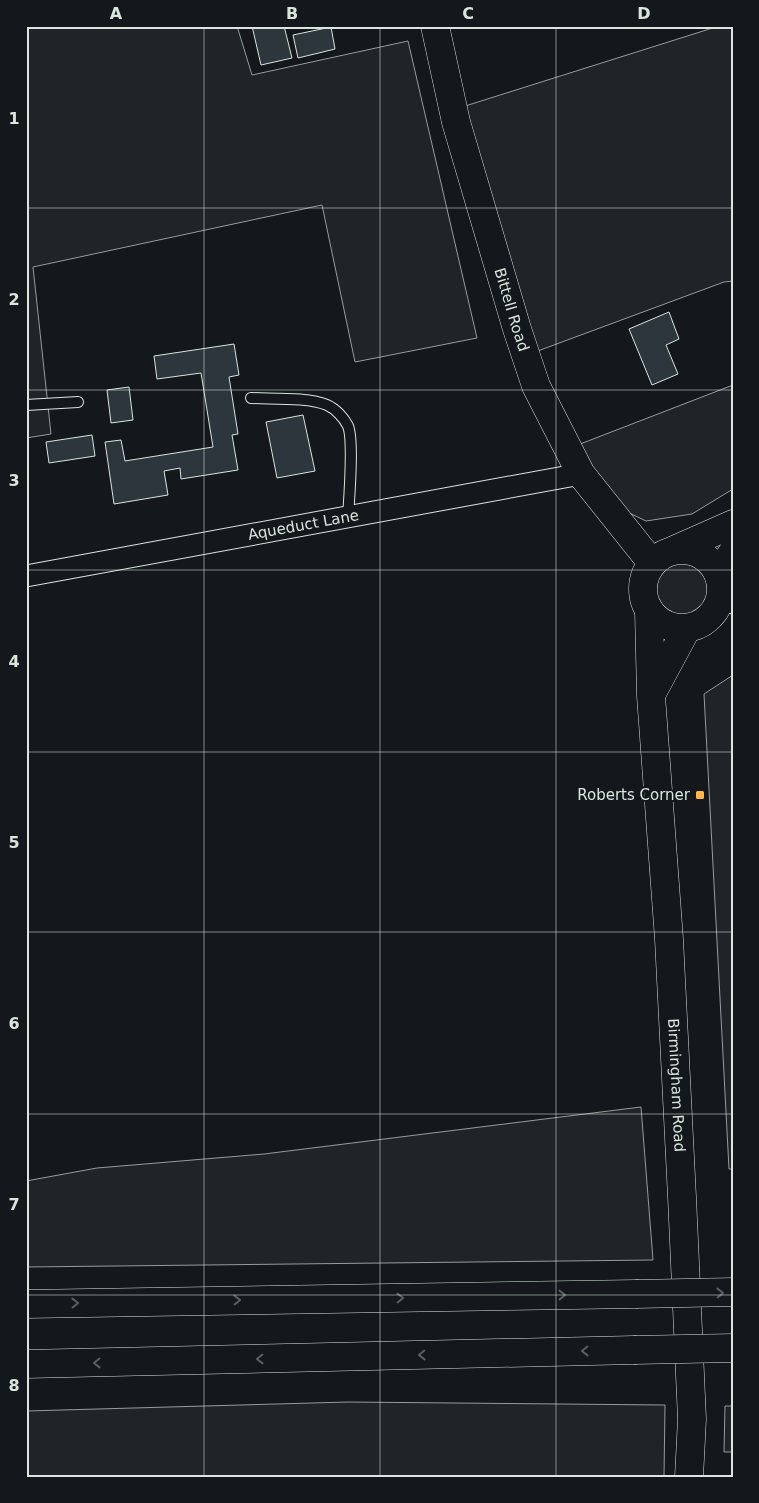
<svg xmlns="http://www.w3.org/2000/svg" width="759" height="1503" font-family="'DejaVu Sans',sans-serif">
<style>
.green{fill:#202428;stroke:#939e99}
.building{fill:#2c363c;stroke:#d8e6dc}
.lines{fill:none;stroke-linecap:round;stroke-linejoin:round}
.lane-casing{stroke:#d8e6dc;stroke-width:12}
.street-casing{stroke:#d8e6dc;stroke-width:23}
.secondary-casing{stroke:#d8e6dc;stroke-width:29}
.highway-casing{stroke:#d8e6dc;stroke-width:29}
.lane{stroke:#14181c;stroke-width:10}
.street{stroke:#14181c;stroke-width:21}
.secondary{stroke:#14181c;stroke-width:28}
.highway{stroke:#14181c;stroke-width:28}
.highway-bridge-casing{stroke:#d8e6dc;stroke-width:29;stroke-linecap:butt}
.highway-bridge{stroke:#14181c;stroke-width:28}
.oneway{stroke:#59605f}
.grid{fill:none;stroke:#d8e6dc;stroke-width:1;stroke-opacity:0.55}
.poi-dot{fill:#ffb74d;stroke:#14181c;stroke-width:2}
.labels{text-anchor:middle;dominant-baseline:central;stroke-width:4;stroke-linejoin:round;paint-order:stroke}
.street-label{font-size:15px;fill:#d8e6dc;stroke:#14181c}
.poi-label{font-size:15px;fill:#d8e6dc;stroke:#14181c;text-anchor:end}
.neatline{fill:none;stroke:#d8e6dc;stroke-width:2}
.grid-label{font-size:16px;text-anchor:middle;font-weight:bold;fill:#d8e6dc}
</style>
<rect width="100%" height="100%" fill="#14181c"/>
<!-- green -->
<g class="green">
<path d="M26 26H237L252 75 408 41 477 338 355 362 322 205 33 267 51 434 26 438Z"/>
<path d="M719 26H733V281L724 282 535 352 462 107Z"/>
<path d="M733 385V489L692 514 646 521 619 508 575 446Z"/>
<circle cx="682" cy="588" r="32"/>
<path d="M733 675V1169H729L704 694Z"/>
<path d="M641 1107 653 1260 26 1267V1181L97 1168 264 1154Z"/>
<path d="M348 1402 665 1405 664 1477H26V1411Z"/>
<path d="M725 1406H733V1452H724Z"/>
</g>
<!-- building -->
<g class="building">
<path d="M252 26H284L292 58 261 65Z"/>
<path d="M331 27 335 49 298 58 293 35Z"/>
<path d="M669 312 679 339 666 345 678 374 652 385 629 329Z"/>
<path d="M234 344 239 375 229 377 238 434 232 435 238 470 181 479 180 468 164 471 168 495 114 504 105 442 121 440 125 461 213 447 201 373 157 379 154 356Z"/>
<path d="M129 387 133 420 111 423 107 390Z"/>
<path d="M303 415 315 471 277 478 266 422Z"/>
<path d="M92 435 95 456 49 463 46 442Z"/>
</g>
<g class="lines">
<defs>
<g id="lane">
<path d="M251 398C272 399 309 397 327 405 336 409 344 418 348 426 354 441 349 499 348 518"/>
<path d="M26 405 78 402"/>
</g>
<g id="street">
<path id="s1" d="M26 576 581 474"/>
<path d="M720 598 733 603"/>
</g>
<g id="secondary">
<path id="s2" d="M435 26 456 122 517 329 536 386 581 474 652 563"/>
<circle cx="682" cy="589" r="39"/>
<path d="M674 550 733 524"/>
<path d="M718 573 733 552"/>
<path id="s3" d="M649 610 651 696 669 939 682 1197 692 1419 689 1477"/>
<path d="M652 693 687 628"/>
</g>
<g id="highway">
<path d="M26 1304 636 1294"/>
<path d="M26 1364 634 1350"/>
</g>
</defs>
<!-- lane casing -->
<use href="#lane" class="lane-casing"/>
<!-- street casing -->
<use href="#street" class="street-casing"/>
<!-- secondary casing -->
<use href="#secondary" class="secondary-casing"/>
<!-- highway casing -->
<use href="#highway" class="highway-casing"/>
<!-- lane -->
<use href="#lane" class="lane"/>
<!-- street -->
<use href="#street" class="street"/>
<!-- secondary -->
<use href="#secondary" class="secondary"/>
<!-- highway -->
<use href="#highway" class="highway"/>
<defs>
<g id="highway-bridge">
<path d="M636 1294 733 1292"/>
<path d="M634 1350 733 1348"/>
</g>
</defs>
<!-- highway-bridge casing -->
<use href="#highway-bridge" class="highway-bridge-casing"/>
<!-- highway-bridge -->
<use href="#highway-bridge" class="highway-bridge"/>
</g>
<!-- one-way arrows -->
<defs><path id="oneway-chevron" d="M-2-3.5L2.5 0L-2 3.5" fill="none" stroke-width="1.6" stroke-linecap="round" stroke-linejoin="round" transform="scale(1.25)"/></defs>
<g class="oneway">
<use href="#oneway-chevron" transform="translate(720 1293) rotate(-1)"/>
<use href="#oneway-chevron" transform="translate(562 1295) rotate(-1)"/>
<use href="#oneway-chevron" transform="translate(400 1298) rotate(-1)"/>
<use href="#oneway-chevron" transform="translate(237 1300) rotate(-1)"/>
<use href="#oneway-chevron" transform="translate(75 1303) rotate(-1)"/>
<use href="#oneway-chevron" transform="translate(585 1351) rotate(179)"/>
<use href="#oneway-chevron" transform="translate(422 1355) rotate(179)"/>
<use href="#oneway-chevron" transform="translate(260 1359) rotate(179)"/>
<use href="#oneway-chevron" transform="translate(97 1363) rotate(179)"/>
</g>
<!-- grid -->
<path class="grid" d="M204 26V1477M380 26V1477M556 26V1477M26 208H733M26 390H733M26 570H733M26 752H733M26 932H733M26 1114H733M26 1295H733"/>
<!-- markers -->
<rect class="poi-dot" x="695" y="790" width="10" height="10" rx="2.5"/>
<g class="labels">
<!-- street labels -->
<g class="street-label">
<text stroke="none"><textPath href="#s2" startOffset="294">Bittell Road</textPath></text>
<text stroke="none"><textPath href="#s1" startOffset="282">Aqueduct Lane</textPath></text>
<text stroke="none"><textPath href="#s3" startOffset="476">Birmingham Road</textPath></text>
</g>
<!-- poi labels -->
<g class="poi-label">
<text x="690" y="795">Roberts Corner</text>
</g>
</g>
<!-- border -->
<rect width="759" height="1503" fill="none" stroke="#14181c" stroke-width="55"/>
<rect x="28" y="28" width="704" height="1448" class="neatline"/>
<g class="grid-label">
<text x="116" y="19">A</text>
<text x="292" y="19">B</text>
<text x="468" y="19">C</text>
<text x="644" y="19">D</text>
<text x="14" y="124">1</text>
<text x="14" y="305">2</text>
<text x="14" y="486">3</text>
<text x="14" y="667">4</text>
<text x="14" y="848">5</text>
<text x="14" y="1029">6</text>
<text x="14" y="1210">7</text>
<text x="14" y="1391">8</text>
</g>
</svg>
